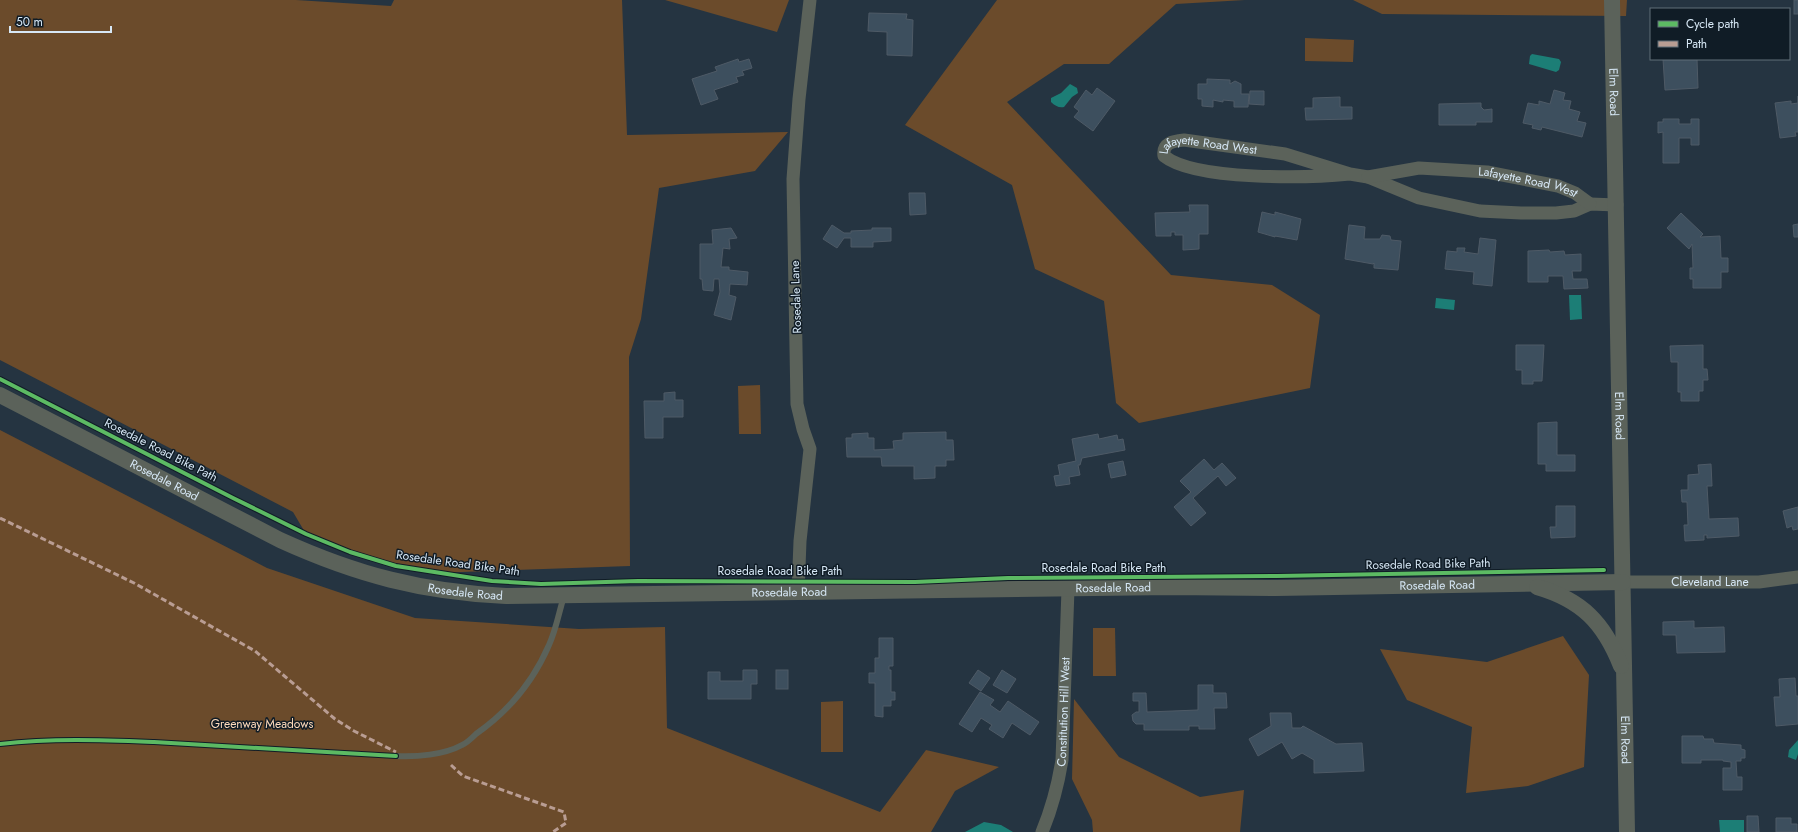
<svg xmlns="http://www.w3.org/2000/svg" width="1798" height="832" font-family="Jost,sans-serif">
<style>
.green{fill:#6b4b2b}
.water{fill:#1c7e76}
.building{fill:#3d4f5e;stroke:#4e5a66}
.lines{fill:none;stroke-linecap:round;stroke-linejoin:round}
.service{stroke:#5b625a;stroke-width:6}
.minor{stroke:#5b625a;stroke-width:13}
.tertiary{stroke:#5b625a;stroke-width:16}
.quiet{stroke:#b99d93;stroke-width:3;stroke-dasharray:6 3;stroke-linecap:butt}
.cycleway-casing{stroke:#101c26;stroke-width:6}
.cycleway{stroke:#5cba63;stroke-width:4}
.labels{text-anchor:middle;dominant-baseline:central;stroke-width:3;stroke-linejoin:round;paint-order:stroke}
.street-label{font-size:12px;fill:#d7e8f6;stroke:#101c26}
.park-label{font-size:12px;fill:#ffdbbb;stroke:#101c26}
</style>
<rect width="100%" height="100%" fill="#253441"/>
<!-- green -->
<g class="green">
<path d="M0 0H296L391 6 394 0H622L627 135 788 132 755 171 659 188 641 319 629 357 630 566 434 573 396 566 350 552 306 534 293 512 0 360Z"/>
<path d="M665 0H789L777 32Z"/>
<path d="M997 0H1245L1176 4 1109 64H1064L1007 102 1171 275 1272 285 1320 315 1310 388 1139 423 1116 403 1104 301 1035 269 1012 185 905 125Z"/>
<path d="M1353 0H1627L1626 16 1382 14Z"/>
<path d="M1305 38 1354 40 1353 62 1305 61Z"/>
<path d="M760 385 761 434H739L738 386Z"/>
<path d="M0 430 267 568 415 618 579 629 665 627 667 728 880 812 926 750 999 767 955 791 931 832H0Z"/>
<path d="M1093 628H1115L1116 676H1093Z"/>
<path d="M1563 636 1589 675 1584 767 1528 786 1466 793 1472 727 1407 700 1380 649 1487 662Z"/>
<path d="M1074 699 1119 757 1200 797 1244 790 1240 832H1093L1092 820 1072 779Z"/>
<path d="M843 701V752H821V702Z"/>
</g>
<!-- water -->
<g class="water">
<path d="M1532 54 1559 59 1561 62 1559 70 1556 72 1529 64 1530 56Z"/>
<path d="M1070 84 1077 88 1078 93 1072 97 1064 107C1059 108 1055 106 1051 102V98L1061 93Z"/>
<path d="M1569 295H1581L1582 319 1570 320Z"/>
<path d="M1436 298 1455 300 1454 310 1435 308Z"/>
<path d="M1798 740V754L1796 760 1788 757 1789 750Z"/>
<path d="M1719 820H1744V832H1720Z"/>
<path d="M984 822 1001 825 1013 832H965Z"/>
</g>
<!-- building -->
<g class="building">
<rect x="1794" y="0" width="4" height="14"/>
<path d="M869 13 907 14 906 19 913 20 912 56 887 55V32L868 31Z"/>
<path d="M738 59 739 62 749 59 752 68 742 71 744 75 736 77 738 82 714 90 718 99 701 105 692 79 717 71 715 67Z"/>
<path d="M1663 59H1697L1698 88 1665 90Z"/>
<path d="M1207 79 1230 80V84L1235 81 1241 84V94H1249L1248 107H1234V101L1223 100V102L1213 100V107L1202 106V99H1198V84H1207Z"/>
<path d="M1097 88 1115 101 1093 131 1074 117 1079 111 1074 107 1086 90 1092 95Z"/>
<path d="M1554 90 1565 93 1563 100 1571 101 1569 109 1580 112 1577 121 1586 123 1582 137 1542 127 1541 130 1532 128 1533 125 1523 123 1528 103 1539 105V101L1550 104Z"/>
<path d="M1250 91H1264V105L1249 104Z"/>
<path d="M1798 96V132H1795L1796 136 1780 138 1775 103 1791 101V104L1798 103Z"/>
<path d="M1340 97V107H1352V119L1306 120 1305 108H1313V98Z"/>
<path d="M1481 103V107L1484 110 1492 109V122H1476V125H1439V104Z"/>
<path d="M1663 119H1679V124H1691V119H1699V145H1691V138H1679V163H1663V132L1658 133V122H1663Z"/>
<path d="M909 193H925L926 214 910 215Z"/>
<path d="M1189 205H1208V234H1199V249L1183 250V235H1175V232H1171V236H1156L1155 213 1190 212Z"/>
<path d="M1262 212 1275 215V212L1301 219 1297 240 1275 236V237L1258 232Z"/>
<path d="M1681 213 1703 234 1700 237 1720 236 1721 258H1728V272H1721V288H1693V279H1690V268H1693L1692 244 1689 249 1667 228Z"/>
<path d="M1798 224V237H1794L1793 225Z"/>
<path d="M832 225 844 233H851V231L872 230V228H891V241L873 242V247H851V238H844L837 248 823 239Z"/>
<path d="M1349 225 1365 227 1364 239H1380L1382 235 1390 236 1391 240 1401 241 1398 270 1374 268V263L1373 264 1345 259Z"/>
<path d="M731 228 737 238 729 239 730 249 723 248 721 267H729V270L748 272 747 285 730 284 729 295 736 297 731 320 714 315 720 292 719 279H714L713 291 703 290 702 279H700V244H713L712 230Z"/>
<path d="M1480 238 1496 240 1492 286 1473 284 1474 272 1445 269 1447 251 1457 252V248H1465L1464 252 1478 254Z"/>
<path d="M1549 250 1550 252 1564 251 1565 255 1581 254V271H1572L1573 279H1587L1588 288 1564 289 1563 276H1548V282H1528V251Z"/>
<path d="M1516 345H1544L1542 381H1533V384H1522V370H1516Z"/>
<path d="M1703 345V369H1707L1708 380H1703V391H1699V401H1681V392H1678V362H1671L1670 346Z"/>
<path d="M675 392V400H683V417H663V438H645L644 401H664V393Z"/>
<path d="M1557 422V455H1575V471H1546V464H1538V423Z"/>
<path d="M946 432V440H953L954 460H946V466H935V478L914 479V466H882L881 457H847L846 438H852V434L868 433V438H874V450L894 449 893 441 903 440V433Z"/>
<path d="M1098 434 1099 439 1117 435 1118 440 1123 439 1125 450 1082 458 1080 465H1078L1080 475 1069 477 1070 484 1056 486 1054 476 1060 475 1058 465 1076 461 1072 439Z"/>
<path d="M1204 459 1214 470 1222 463 1236 478 1226 486 1218 476 1193 498 1206 513 1191 526 1174 507 1191 492 1180 481Z"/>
<path d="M1123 461 1126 475 1111 478 1108 464Z"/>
<path d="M1711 464 1712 486H1707L1709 519 1738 518 1739 536 1707 538V535H1704V540L1685 541 1684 525H1688L1687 502H1682L1681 490H1688V475L1699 474 1698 465Z"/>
<path d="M1556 506H1575V537L1551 538 1550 527H1556Z"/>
<path d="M1798 507V529L1793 530 1792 526 1787 528 1783 511Z"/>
<path d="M1694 621V628L1724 627 1725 652 1677 653 1676 635H1663V622Z"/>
<path d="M879 638H893V666H889V670H891V692H895V700H891V706H883V717L875 716V683H869V673H875V658H879Z"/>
<path d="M743 670H757V684H751V699H708V672H720V681H743Z"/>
<rect x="776" y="670" width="12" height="19"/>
<path d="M978 670 990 678 981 691 969 683Z"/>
<path d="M1002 670 1016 679 1007 693 993 685Z"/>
<path d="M1795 678 1796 696H1798V724L1776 726 1774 697H1780L1779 679Z"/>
<path d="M1198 685H1213V693H1226L1227 708H1214L1215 729H1199V726H1189V730H1144V724H1136L1133 721 1132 715 1136 712H1139V701H1133V693H1146L1147 712 1198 710Z"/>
<path d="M980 692 994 700 990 705 1000 712 1008 701 1039 722 1030 735 1012 723 1003 738 989 729 992 725 981 718 972 732 959 724Z"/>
<path d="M1270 713H1291L1292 728H1301L1303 726 1336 744 1362 743 1364 771 1314 773V760L1302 753 1292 759 1282 742 1258 756 1249 739 1271 726Z"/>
<path d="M1682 736H1703L1704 739H1713L1714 743 1741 745V749L1745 750V758H1741V761H1736L1737 777H1742V790H1723V768H1731V762L1723 761V760H1701V763H1682Z"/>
<path d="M1747 816H1758L1759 832H1747Z"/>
<path d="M1776 818H1791V824H1797V832H1776Z"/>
</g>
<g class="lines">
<!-- service -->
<path class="service" d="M396 756C416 757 444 755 462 745 467 743 472 738 476 734 509 711 533 682 549 645 556 630 559 612 564 596"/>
<!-- minor -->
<g class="minor">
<path id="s1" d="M1350 174C1309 178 1195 181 1164 156 1162 143 1173 141 1184 140L1285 154 1350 174 1368 177 1419 198 1480 211 1521 213H1556L1574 211 1590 204 1617 205"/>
<path id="s2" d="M1368 177 1419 168 1487 172 1558 186 1575 193 1590 204"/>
<path id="s3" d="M1623 582H1759L1798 577"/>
<path d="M798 593 800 541 810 449 803 429 797 404 793 179 799 99 810 0"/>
<path id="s4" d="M1042 832C1052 808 1058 785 1062 760L1068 589"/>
</g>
<!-- tertiary -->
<g class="tertiary">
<path id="s5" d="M1612 0 1627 832"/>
<path id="s6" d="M0 395 280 540C357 575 422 592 506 596L1171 587 1276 588 1623 582"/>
<path d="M1537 587C1582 600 1604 623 1621 666"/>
</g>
<!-- quiet -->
<g class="quiet">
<path d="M0 518 134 583 255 651 335 719 354 731 396 752"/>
<path d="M451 765 463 776 564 812 566 823 553 832"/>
</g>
<defs>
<g id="cycleway">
<path d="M0 379 233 498 306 534 350 552 396 566 492 581 541 584 638 581 915 582 1008 578 1277 576 1604 570"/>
<path d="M0 744C52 738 102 740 154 742 235 746 315 752 396 756"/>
</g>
</defs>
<!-- cycleway casing -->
<use href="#cycleway" class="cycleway-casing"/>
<!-- cycleway -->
<use href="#cycleway" class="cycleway"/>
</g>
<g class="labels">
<!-- street labels -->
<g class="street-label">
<text stroke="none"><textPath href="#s5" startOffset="92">Elm Road</textPath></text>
<text stroke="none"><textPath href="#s1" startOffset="242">Lafayette Road West</textPath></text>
<text stroke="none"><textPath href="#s2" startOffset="162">Lafayette Road West</textPath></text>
<text transform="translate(796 297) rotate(-92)">Rosedale Lane</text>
<text stroke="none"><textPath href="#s5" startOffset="416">Elm Road</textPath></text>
<text transform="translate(161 450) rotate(27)">Rosedale Road Bike Path</text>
<text stroke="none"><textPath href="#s6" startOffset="185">Rosedale Road</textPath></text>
<text transform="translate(458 563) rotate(8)">Rosedale Road Bike Path</text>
<text transform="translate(1428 564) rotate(-1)">Rosedale Road Bike Path</text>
<text x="1104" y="568">Rosedale Road Bike Path</text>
<text x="780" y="571">Rosedale Road Bike Path</text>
<text stroke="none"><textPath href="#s3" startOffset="87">Cleveland Lane</textPath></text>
<text stroke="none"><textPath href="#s6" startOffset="1481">Rosedale Road</textPath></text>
<text stroke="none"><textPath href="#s6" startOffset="1157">Rosedale Road</textPath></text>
<text stroke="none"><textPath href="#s6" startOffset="509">Rosedale Road</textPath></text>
<text stroke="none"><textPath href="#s6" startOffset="833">Rosedale Road</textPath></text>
<text stroke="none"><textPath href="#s4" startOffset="123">Constitution Hill West</textPath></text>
<text stroke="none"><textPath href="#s5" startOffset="740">Elm Road</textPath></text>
</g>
<!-- park labels -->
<g class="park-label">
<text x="262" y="724">Greenway Meadows</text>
</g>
</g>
<!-- legend -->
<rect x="1650" y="8" width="140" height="52" fill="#101c26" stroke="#606e79"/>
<rect x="1658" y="21" width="20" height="6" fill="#5cba63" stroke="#606e79"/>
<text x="1686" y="28" font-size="12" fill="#d7e8f6">Cycle path</text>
<rect x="1658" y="41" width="20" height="6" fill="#b99d93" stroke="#606e79"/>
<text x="1686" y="48" font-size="12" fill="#d7e8f6">Path</text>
<!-- scale -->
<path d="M10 26v6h101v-6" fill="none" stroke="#d7e8f6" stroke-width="2"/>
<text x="16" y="26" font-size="12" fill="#d7e8f6" stroke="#101c26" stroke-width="3" paint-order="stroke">50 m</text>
</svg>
